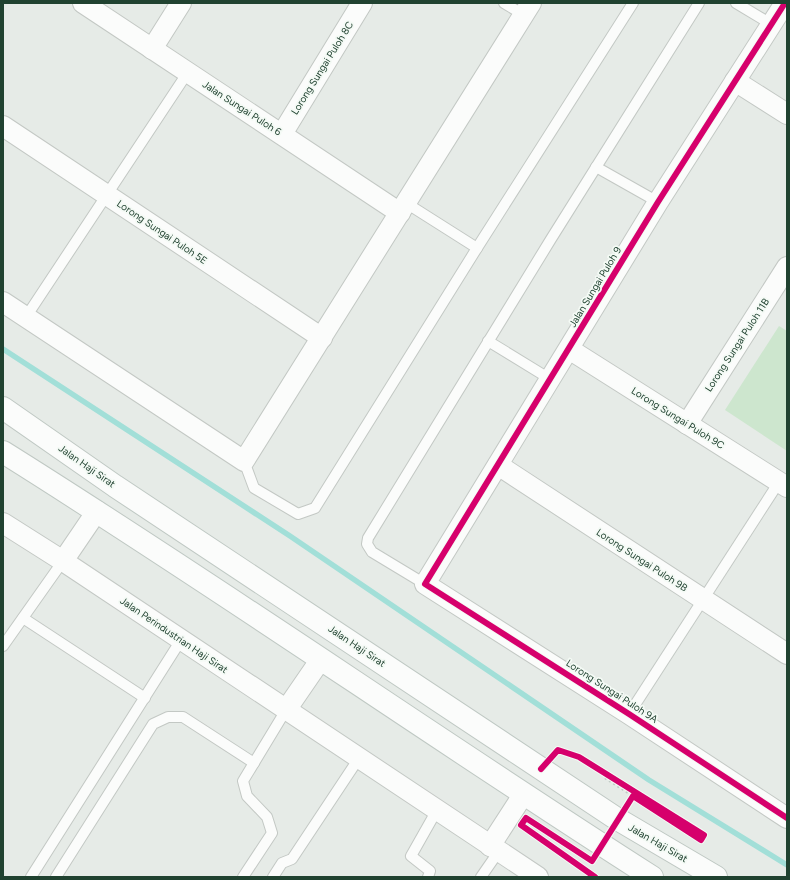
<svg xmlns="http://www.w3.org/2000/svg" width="790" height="880" font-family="Figtree,sans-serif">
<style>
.green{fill:#cde6ce}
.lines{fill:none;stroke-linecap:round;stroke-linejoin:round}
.stream{stroke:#a2dfd8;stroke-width:5.5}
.lane-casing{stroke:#c3c8c4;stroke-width:12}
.street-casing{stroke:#c3c8c4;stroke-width:22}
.secondary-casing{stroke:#bfc8c3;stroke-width:24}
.path{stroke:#c1cbc5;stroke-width:2.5;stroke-dasharray:2 3;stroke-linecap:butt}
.lane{stroke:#fbfcfb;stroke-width:10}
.street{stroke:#fbfcfb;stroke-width:20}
.secondary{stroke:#fbfcfb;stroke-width:22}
.cycleway-casing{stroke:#f4faf5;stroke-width:8}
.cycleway{stroke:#d6006c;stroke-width:6}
.labels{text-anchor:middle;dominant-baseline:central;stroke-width:3.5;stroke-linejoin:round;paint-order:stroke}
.street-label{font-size:10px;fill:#204230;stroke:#f4faf5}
</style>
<rect width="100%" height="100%" fill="#e6ebe7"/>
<!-- green -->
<path class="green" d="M779 326 787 331V451L725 410Z"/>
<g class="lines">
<!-- stream -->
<path class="stream" d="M3 349 290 536 649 780 787 865"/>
<defs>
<g id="lane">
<path d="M504 3 524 15"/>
<path d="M736 3 771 24"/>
<path d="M596 167 658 202"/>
<path d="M406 203 477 248"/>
<path d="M26 317 188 72"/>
<path d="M488 341 550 379"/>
<path d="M244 461 254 488 298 514 315 508 477 248 633 3"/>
<path d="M425 584 372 552 367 544 368 538 551 239 699 3"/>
<path d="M23 618 145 698"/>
<path d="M3 646 63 561"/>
<path d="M629 714 779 482"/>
<path d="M31 877 181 640"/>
<path d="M56 877 153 724 168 717H183L254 763"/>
<path d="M243 877 272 833 267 817 247 796 243 781 286 710"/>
<path d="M273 877 282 863 292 859 359 758"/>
<path d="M428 877 430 871 411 856 437 810"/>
<path d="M481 877 499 851"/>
</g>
<g id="street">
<path d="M83 3 400 213"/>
<path d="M785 3 658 202 425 584 629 714 787 818"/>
<path d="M152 49 181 3"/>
<path d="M735 81 787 114"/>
<path d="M3 126 322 338"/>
<path d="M282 134 362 3"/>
<path d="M3 302 244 461 531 3"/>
<path d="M569 349 787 487"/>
<path d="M687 424 787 267"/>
<path d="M498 465 787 654"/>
<path d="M97 511 63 561 538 877"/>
<path d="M3 523 63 561"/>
<path d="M286 710 321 659"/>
<path d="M490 846 523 795"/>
</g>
<g id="secondary">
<path d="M3 408 115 486 614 817 716 877"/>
<path d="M3 452C222 589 434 738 652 877"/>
</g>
</defs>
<!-- lane casing -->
<use href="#lane" class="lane-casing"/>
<!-- street casing -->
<use href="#street" class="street-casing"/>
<!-- secondary casing -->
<use href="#secondary" class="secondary-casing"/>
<!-- path -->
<path class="path" d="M605 778 633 796"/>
<!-- lane -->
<use href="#lane" class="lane"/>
<!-- street -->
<use href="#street" class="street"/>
<!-- secondary -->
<use href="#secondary" class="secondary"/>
<defs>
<g id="cycleway">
<path d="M785 3 658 202 425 584 629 714 787 818"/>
<path d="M541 769 558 750 579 757 704 835 701 840 633 796 592 861 526 818 521 825 595 877"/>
</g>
</defs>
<!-- cycleway casing -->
<use href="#cycleway" class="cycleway-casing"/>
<!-- cycleway -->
<use href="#cycleway" class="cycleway"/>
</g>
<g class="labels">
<!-- street labels -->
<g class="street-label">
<text transform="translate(322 68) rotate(-58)">Lorong Sungai Puloh 8C</text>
<text transform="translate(242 108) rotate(33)">Jalan Sungai Puloh 6</text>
<text transform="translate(162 232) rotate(34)">Lorong Sungai Puloh 5E</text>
<text transform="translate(595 287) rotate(-59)">Jalan Sungai Puloh 9</text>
<text transform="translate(737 345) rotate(-57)">Lorong Sungai Puloh 11B</text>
<text transform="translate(678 418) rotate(32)">Lorong Sungai Puloh 9C</text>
<text transform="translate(87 466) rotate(35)">Jalan Haji Sirat</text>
<text transform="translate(642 560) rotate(33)">Lorong Sungai Puloh 9B</text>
<text transform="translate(174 635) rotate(34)">Jalan Perindustrian Haji Sirat</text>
<text transform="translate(357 646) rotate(34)">Jalan Haji Sirat</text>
<text transform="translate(612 691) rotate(33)">Lorong Sungai Puloh 9A</text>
<text transform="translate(658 843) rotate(30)">Jalan Haji Sirat</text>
</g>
</g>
<!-- border -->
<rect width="790" height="880" fill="none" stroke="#204230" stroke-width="8"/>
</svg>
